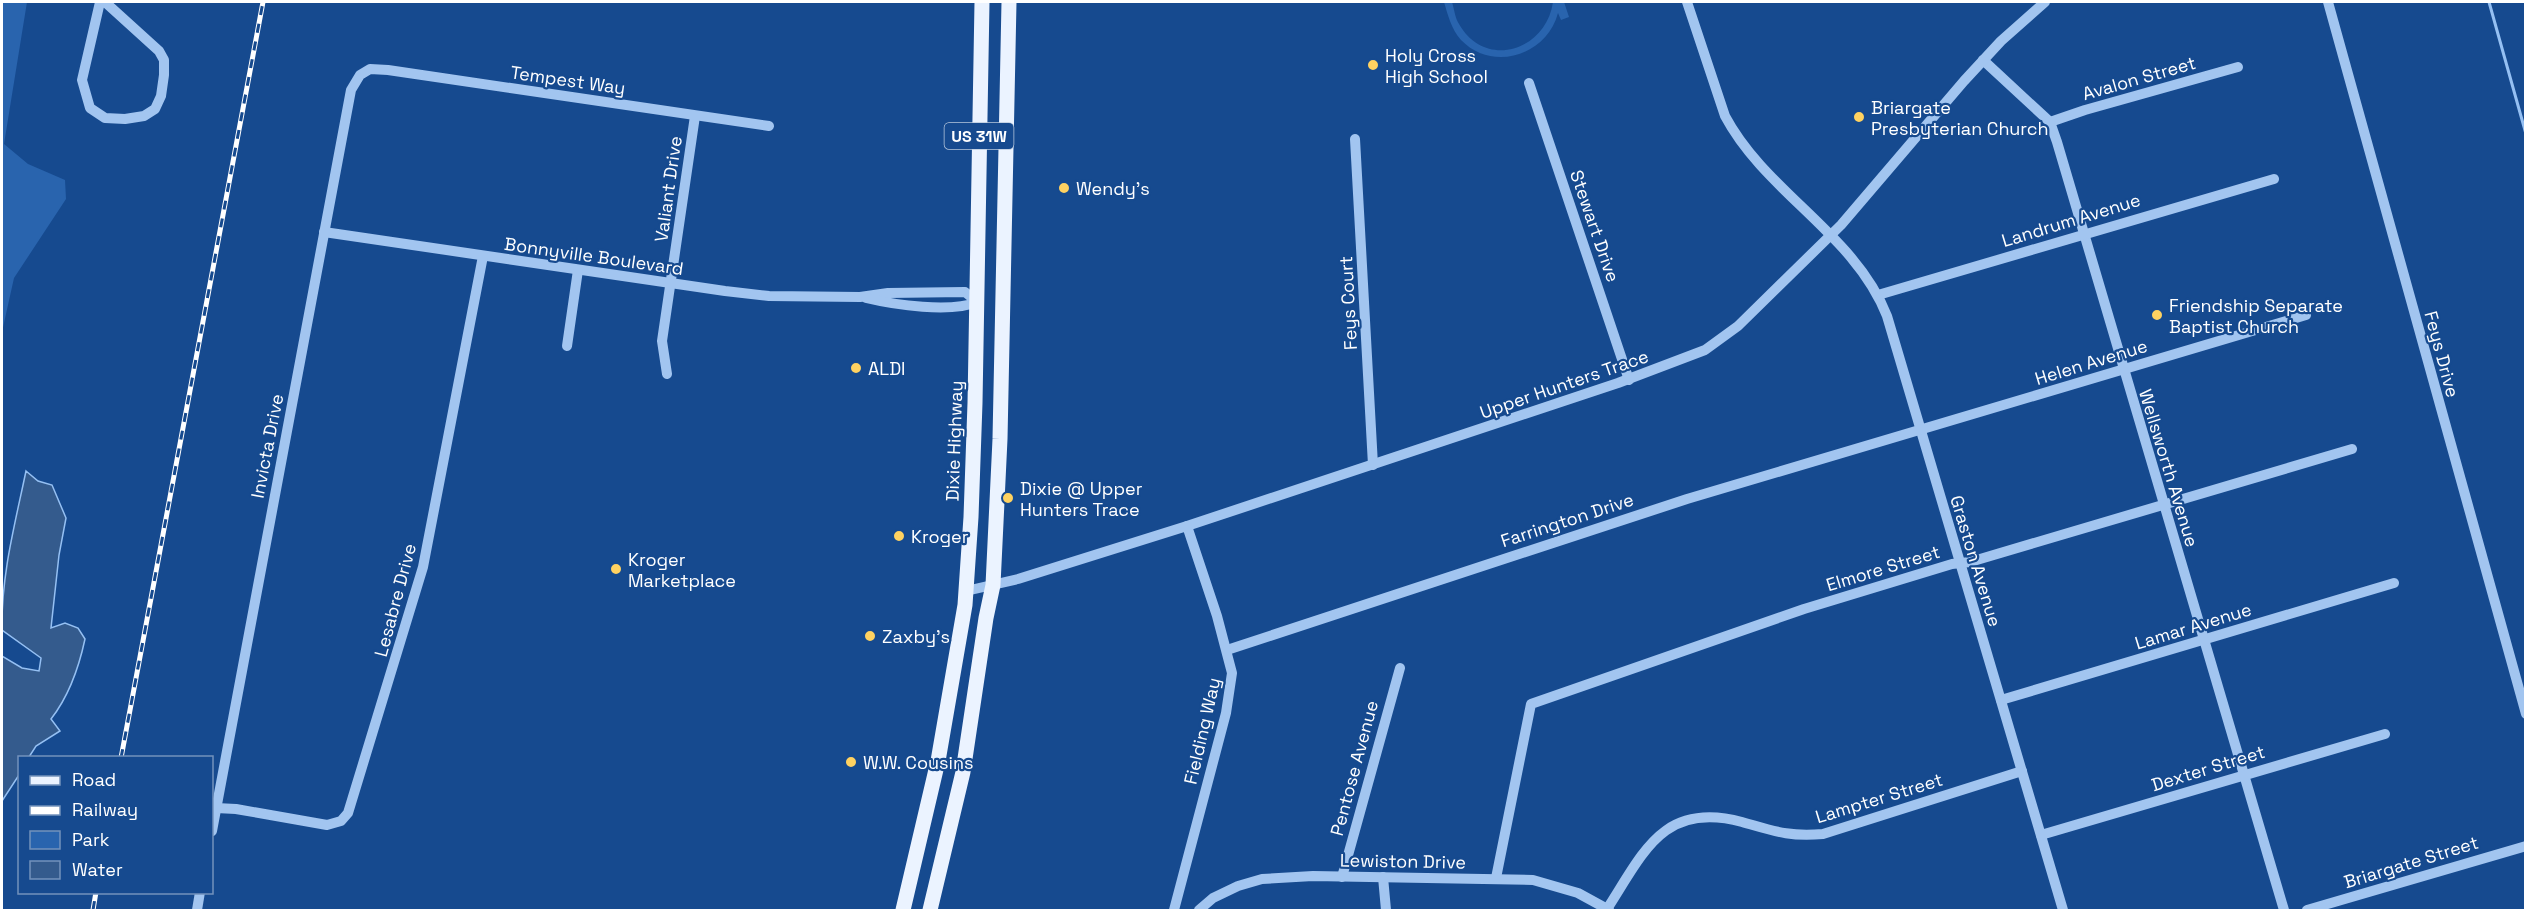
<svg xmlns="http://www.w3.org/2000/svg" width="2527" height="912" font-family="'Space Grotesk',sans-serif">
<style>
.green{fill:#2964ae}
.water{fill:#345b8d;stroke:#95c0f3;stroke-width:1.5}
.lines{fill:none;stroke-linecap:round;stroke-linejoin:round}
.stream{stroke:#95c0f3;stroke-width:3}
.minor{stroke:#a2c5f0;stroke-width:10}
.major{stroke:#ebf3ff;stroke-width:15}
.rail-casing{stroke:#fff;stroke-width:5}
.rail{stroke:#164a8f;stroke-width:3;stroke-dasharray:9;stroke-linecap:butt}
.poi-dot{fill:#ffd261;stroke:#164a8f;stroke-width:2}
.labels{text-anchor:middle;dominant-baseline:central;stroke-width:4.5;stroke-linejoin:round;paint-order:stroke}
.shield{fill:#164a8f;stroke:#b9c9dd;stroke-width:1.5}
.shield-label{font-size:16px;font-weight:bold;fill:#fff}
.poi-label{font-size:18px;fill:#fff;stroke:#164a8f;text-anchor:start}
.street-label{font-size:18px;fill:#fff;stroke:#164a8f}
</style>
<rect width="100%" height="100%" fill="#164a8f"/>
<!-- green -->
<g class="green">
<path d="M2 2H27L4 144 28 164 65 180 66 199 14 278 2 332Z"/>
<path d="M1444 2H1452C1454 8 1455 18 1459 24 1485 70 1546 51 1553 2H1564L1569 17 1561 20 1558 13C1547 55 1493 73 1461 40 1451 29 1448 15 1444 2Z"/>
</g>
<!-- water -->
<path class="water" d="M26 471 38 481 52 485 66 518 59 555 51 628 65 623 78 628 85 639C79 667 69 696 51 719L60 731 36 746 29 757 20 758 19 775 2 801V656L22 668 39 671 41 658 2 630C1 575 15 524 26 471Z"/>
<g class="lines">
<!-- stream -->
<path class="stream" d="M2489 2 2526 134"/>
<!-- minor -->
<g class="minor">
<path d="M100 2 82 80 90 108 105 118 125 119 144 116 155 109 161 96 164 75V60L159 51 105 2"/>
<path d="M1687 2 1725 116C1766 193 1855 234 1887 316L2063 910"/>
<path d="M2328 2 2526 714"/>
<path d="M1983 60 2050 122 2057 142 2284 910"/>
<path d="M1529 83 1629 380"/>
<path d="M2050 122 2085 110 2238 67"/>
<path d="M1355 139 1373 465"/>
<path d="M324 232 725 291 769 296 860 297 888 293 965 292 977 302"/>
<path d="M1878 295 2274 179"/>
<path d="M866 298C895 305 951 313 977 302"/>
<path d="M567 346 578 270"/>
<path d="M667 374 662 341 695 116"/>
<path d="M966 591 1018 579 1187 526 1618 383 1705 350 1738 326 1841 225 1964 81 2001 41 2045 2"/>
<path d="M1227 650 1687 499 2306 315"/>
<path d="M2001 700 2394 583"/>
<path d="M216 808 236 809 327 825 341 821 348 813 423 567 483 256"/>
<path d="M212 831 351 90 360 75 370 69 388 70 769 126"/>
<path d="M2041 835 2385 734"/>
<path d="M1342 877 1400 668"/>
<path d="M1383 877 1386 910"/>
<path d="M1496 878 1531 704 1804 609 1952 564 1970 562 2352 449"/>
<path d="M1607 909C1644 852 1663 801 1742 822 1774 831 1788 837 1823 834L2022 771"/>
<path d="M197 910 200 892"/>
<path d="M1174 910 1226 713 1232 673 1217 616 1187 526"/>
<path d="M1199 910 1213 898 1238 886 1262 879 1313 876 1533 880 1578 893 1609 910"/>
<path d="M2307 910 2526 846"/>
</g>
<!-- major -->
<g class="major">
<path d="M903 910 938 761 965 605 971 517 975 403 982 2"/>
<path d="M930 910 963 772 986 618 993 585 1000 439 1009 2"/>
</g>
<defs>
<g id="rail">
<path d="M121 758 263 2"/>
<path d="M93 910 96 892"/>
</g>
</defs>
<!-- rail casing -->
<use href="#rail" class="rail-casing"/>
<!-- rail -->
<use href="#rail" class="rail"/>
</g>
<!-- markers -->
<g class="poi-dot">
<circle cx="1373" cy="65" r="6"/>
<circle cx="1859" cy="117" r="6"/>
<circle cx="1064" cy="188" r="6"/>
<circle cx="2157" cy="315" r="6"/>
<circle cx="856" cy="368" r="6"/>
<circle cx="1008" cy="498" r="6"/>
<circle cx="899" cy="536" r="6"/>
<circle cx="616" cy="569" r="6"/>
<circle cx="870" cy="636" r="6"/>
<circle cx="851" cy="762" r="6"/>
</g>
<g class="labels">
<!-- shield labels -->
<rect class="shield" x="944.5" y="123" width="69" height="26" rx="4.5"/>
<g class="shield-label">
<text x="979" y="136">US 31W</text>
</g>
<!-- poi labels -->
<g class="poi-label">
<text x="1385" y="55">Holy Cross<tspan x="1385" dy="21">High School</tspan></text>
<text x="1871" y="107">Briargate<tspan x="1871" dy="21">Presbyterian Church</tspan></text>
<text x="1076" y="188">Wendy's</text>
<text x="2169" y="305">Friendship Separate<tspan x="2169" dy="21">Baptist Church</tspan></text>
<text x="868" y="368">ALDI</text>
<text x="1020" y="488">Dixie @ Upper<tspan x="1020" dy="21">Hunters Trace</tspan></text>
<text x="911" y="536">Kroger</text>
<text x="628" y="559">Kroger<tspan x="628" dy="21">Marketplace</tspan></text>
<text x="882" y="636">Zaxby's</text>
<text x="863" y="762">W.W. Cousins</text>
</g>
<!-- street labels -->
<g class="street-label">
<text transform="translate(2139 78) rotate(-16)">Avalon Street</text>
<text transform="translate(568 80) rotate(8)">Tempest Way</text>
<text transform="translate(668 189) rotate(-82)">Valiant Drive</text>
<text transform="translate(2071 220) rotate(-17)">Landrum Avenue</text>
<text transform="translate(1595 226) rotate(71)">Stewart Drive</text>
<text transform="translate(594 256) rotate(8)">Bonnyville Boulevard</text>
<text transform="translate(1348 303) rotate(-93)">Feys Court</text>
<text transform="translate(2442 354) rotate(75)">Feys Drive</text>
<text transform="translate(2091 362) rotate(-17)">Helen Avenue</text>
<text transform="translate(1564 384) rotate(-19)">Upper Hunters Trace</text>
<text transform="translate(954 441) rotate(-88)">Dixie Highway</text>
<text transform="translate(267 446) rotate(-79)">Invicta Drive</text>
<text transform="translate(2169 468) rotate(73)">Wellsworth Avenue</text>
<text transform="translate(1567 520) rotate(-18)">Farrington Drive</text>
<text transform="translate(1976 561) rotate(73)">Graston Avenue</text>
<text transform="translate(1883 568) rotate(-17)">Elmore Street</text>
<text transform="translate(395 600) rotate(-75)">Lesabre Drive</text>
<text transform="translate(2193 626) rotate(-17)">Lamar Avenue</text>
<text transform="translate(1202 731) rotate(-77)">Fielding Way</text>
<text transform="translate(1354 768) rotate(-75)">Pentose Avenue</text>
<text transform="translate(2208 768) rotate(-17)">Dexter Street</text>
<text transform="translate(1879 798) rotate(-17)">Lampter Street</text>
<text transform="translate(1403 861) rotate(1)">Lewiston Drive</text>
<text transform="translate(2411 862) rotate(-17)">Briargate Street</text>
</g>
</g>
<!-- border -->
<rect width="2527" height="912" fill="none" stroke="#ffffff" stroke-width="6"/>
<!-- legend -->
<rect x="18" y="756" width="195" height="138" fill="#164a8f" stroke="#7392bc" stroke-width="1.5"/>
<rect x="30" y="776" width="30" height="9" fill="#ebf3ff" stroke="#7392bc" stroke-width="1.5"/>
<text x="72" y="786" font-size="18" fill="#ffffff">Road</text>
<rect x="30" y="806" width="30" height="9" fill="#ffffff" stroke="#7392bc" stroke-width="1.5"/>
<text x="72" y="816" font-size="18" fill="#ffffff">Railway</text>
<rect x="30" y="831" width="30" height="18" fill="#2964ae" stroke="#7392bc" stroke-width="1.5"/>
<text x="72" y="846" font-size="18" fill="#ffffff">Park</text>
<rect x="30" y="861" width="30" height="18" fill="#345b8d" stroke="#7392bc" stroke-width="1.5"/>
<text x="72" y="876" font-size="18" fill="#ffffff">Water</text>
</svg>
